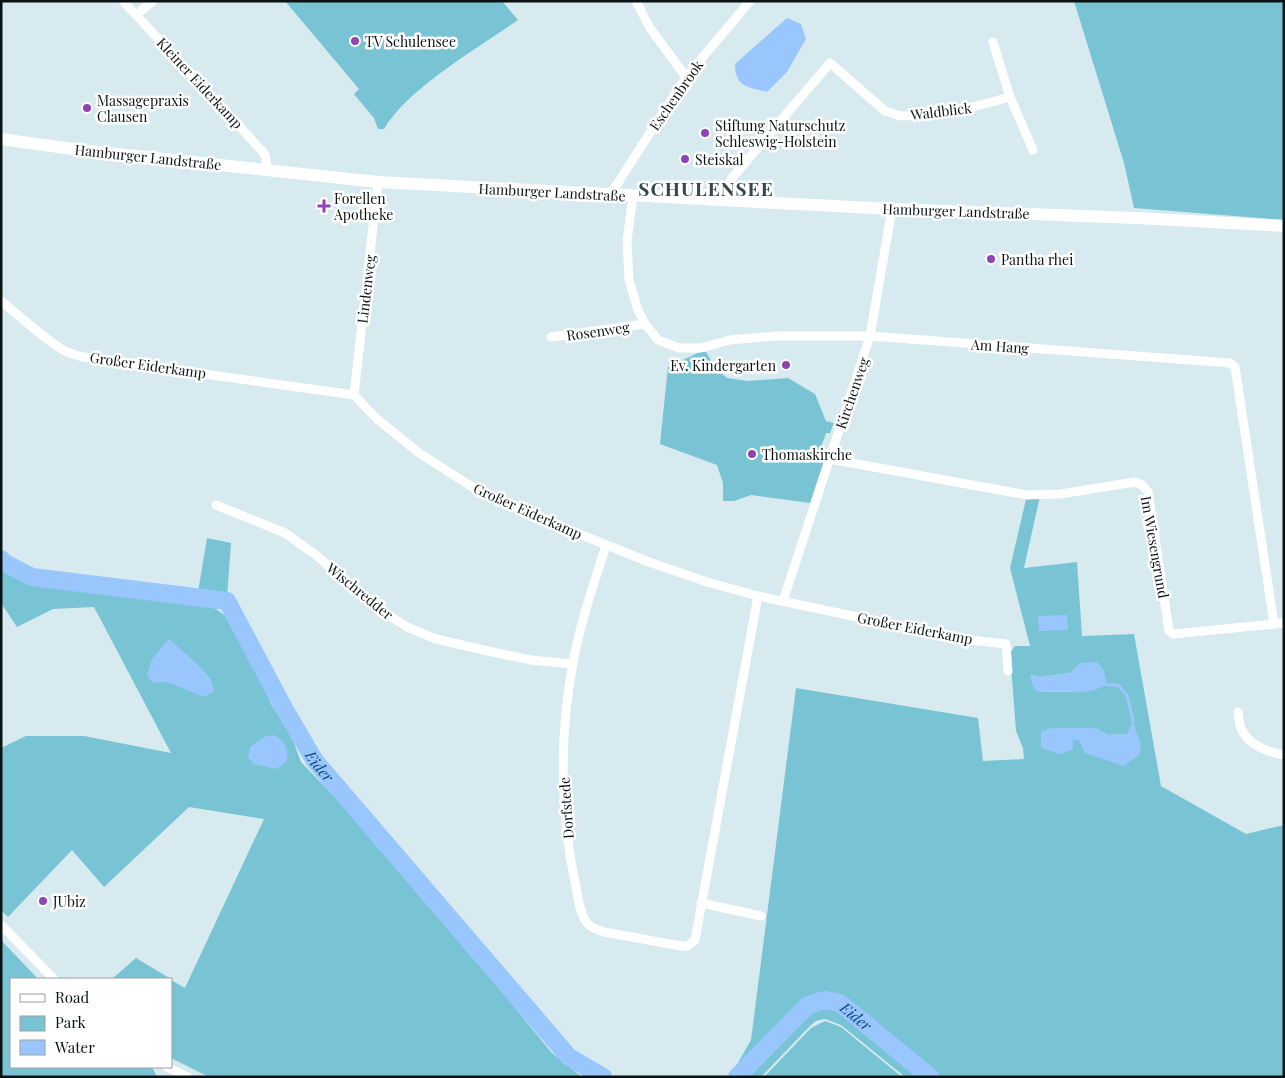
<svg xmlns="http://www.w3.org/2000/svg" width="1285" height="1078" font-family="'Playfair Display',serif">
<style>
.green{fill:#78c4d5;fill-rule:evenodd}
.water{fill:#99c7fd}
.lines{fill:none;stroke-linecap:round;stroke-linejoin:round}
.stream{stroke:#99c7fd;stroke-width:3}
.river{stroke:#99c7fd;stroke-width:18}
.minor{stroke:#fff;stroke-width:9}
.secondary{stroke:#fff;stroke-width:12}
.poi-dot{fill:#9043b4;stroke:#fff;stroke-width:2}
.labels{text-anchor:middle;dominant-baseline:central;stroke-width:5;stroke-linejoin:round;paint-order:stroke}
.poi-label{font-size:14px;fill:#0b1214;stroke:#fff;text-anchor:start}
.street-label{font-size:14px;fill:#0b1214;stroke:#fff}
.water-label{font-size:15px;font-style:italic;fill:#06437e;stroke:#fff}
.district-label{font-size:19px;font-weight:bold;letter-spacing:1px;fill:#36474b;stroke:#fff}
</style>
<rect width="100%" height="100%" fill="#d6eaef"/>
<!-- green -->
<g class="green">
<path d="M285 1H502L518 20C478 48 408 88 384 129H378L374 118 354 94 359 89Z"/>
<path d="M1074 1H1284V220L1134 208 1124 163Z"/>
<path d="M700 352H706L716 369 727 378 748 381 788 378 815 394 826 421 834 423 830 433H826L818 456 825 458 810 503 751 495 734 501H723V483L717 465 660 444 668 367Z"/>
<path d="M1027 495 1040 496 1024 568 1077 562 1082 636 1134 634 1161 786 1246 834 1284 825V1077H905L841 1025 825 1019 816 1021 810 1026 761 1077H730L751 1040 796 688 978 718 983 761 1024 759 1023 748 1016 731 1010 653 1015 646H1030L1010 568ZM1080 663 1092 691 1042 692 1036 690 1031 675 1041 677 1071 673ZM1095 728 1108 735 1127 734 1079 740 1073 739Z"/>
<path d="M207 538 231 543 227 598 198 592Z"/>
<path d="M1 568 31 583 51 587 209 604 227 617 258 672 271 704 291 735 301 762 333 795 453 932 552 1053 582 1077H209L171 1058V980L185 988 264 819 189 807 104 887 72 850 8 917 1 910V748L26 736H84L171 753 94 607 53 609 17 627 1 603Z"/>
<path d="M1 940 38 979H11V1067H150L153 1069 157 1077H1Z"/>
<path d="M136 958 171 979H112Z"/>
<path d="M825 1021 841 1027 902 1077H764L811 1028Z"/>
</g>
<!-- water -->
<g class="water">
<path d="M787 18 801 24 806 39 787 72 767 92C748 87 735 87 735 64Z"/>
<path d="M1067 615 1068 630 1039 631 1038 616Z"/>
<path d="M169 639 196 663 211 679 214 691 204 697 167 682 153 683 147 675 152 659Z"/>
<path d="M1097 662 1104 671 1107 685 1092 691 1042 692 1036 690 1032 684 1030 675 1041 677 1071 673 1080 663Z"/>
<path d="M1133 721 1141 745 1140 754 1124 766 1085 753 1079 740 1073 739V749L1061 754 1041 748V732L1051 728H1095L1108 735 1127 734Z"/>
<path d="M274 735C286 742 288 748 287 761L276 769 254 764 248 757 250 747 266 736Z"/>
</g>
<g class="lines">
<!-- stream -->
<path class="stream" d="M1107 685H1118L1127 695 1133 721"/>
<!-- river -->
<g class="river">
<path id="s1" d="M1 559 5 563 32 577 227 601 285 710 315 761 569 1057 603 1077"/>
<path id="s2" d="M737 1077 808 1005 825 1000 840 1003 930 1077"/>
</g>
<!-- minor -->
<g class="minor">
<path d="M123 1 263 152 266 157V170"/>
<path d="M636 1 650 28 686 77"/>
<path d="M136 15 153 1"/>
<path d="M993 42 1010 97 1033 150"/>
<path d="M610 195 686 77 750 1"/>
<path d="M633 196 627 241 629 280 638 310 645 324 658 340 679 348H701L730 340 775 336H870L1230 363 1235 367 1274 624"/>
<path d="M724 200 727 187 732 178 830 63 885 111 901 116 929 115 954 112 1010 97"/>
<path d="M1 301C20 316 43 338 63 350 75 357 92 358 105 360L354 395 377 419 419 453 477 490 522 511 649 562 707 582 758 596 961 639 1006 644 1008 671"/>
<path d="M551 337 645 324"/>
<path d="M354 395 378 182"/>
<path d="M830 459 1027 495 1060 494 1135 482 1142 485 1148 492 1169 631 1173 634 1284 623"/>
<path d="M216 505 285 533 316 555 351 586 379 609 407 627 436 639 488 651 531 660 572 664"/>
<path d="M606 545C594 584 580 623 573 663 559 735 560 815 576 887 578 898 580 914 587 923 591 928 598 930 604 932L681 946H688L695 940 758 596"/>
<path d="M783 601 870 336 892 209"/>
<path d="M1238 712C1239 717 1239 724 1241 728 1248 745 1268 752 1284 755"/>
<path d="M701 903 761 916"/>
<path d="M1 925 54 979"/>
<path d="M167 1067 188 1077"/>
</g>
<!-- secondary -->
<path class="secondary" d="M1 139 80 150 378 182 892 209 1136 218 1284 226"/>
</g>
<!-- markers -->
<g class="poi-dot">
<circle cx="355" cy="41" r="5"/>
<circle cx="87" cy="108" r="5"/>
<circle cx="705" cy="133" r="5"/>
<circle cx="685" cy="159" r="5"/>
<path d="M321.5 198.5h5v5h5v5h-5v5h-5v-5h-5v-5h5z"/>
<circle cx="991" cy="259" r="5"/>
<circle cx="786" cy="365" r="5"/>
<circle cx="752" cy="454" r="5"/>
<circle cx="43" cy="901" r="5"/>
</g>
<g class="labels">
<!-- poi labels -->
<g class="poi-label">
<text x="365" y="41">TV Schulensee</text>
<text x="97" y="100">Massagepraxis<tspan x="97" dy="16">Clausen</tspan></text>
<text x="715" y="125">Stiftung Naturschutz<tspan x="715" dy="16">Schleswig-Holstein</tspan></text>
<text x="695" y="159">Steiskal</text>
<text x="334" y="198">Forellen<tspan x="334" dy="16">Apotheke</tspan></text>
<text x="1001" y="259">Pantha rhei</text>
<text x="776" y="365" text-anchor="end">Ev. Kindergarten</text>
<text x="762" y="454">Thomaskirche</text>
<text x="53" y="901">JUbiz</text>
</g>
<!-- street labels -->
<g class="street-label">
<text transform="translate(200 83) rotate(47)">Kleiner Eiderkamp</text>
<text transform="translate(676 95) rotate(-55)">Eschenbrook</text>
<text transform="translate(941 111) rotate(-7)">Waldblick</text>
<text transform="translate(148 157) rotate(6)">Hamburger Landstraße</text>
<text transform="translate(552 192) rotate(3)">Hamburger Landstraße</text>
<text transform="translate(956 211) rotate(2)">Hamburger Landstraße</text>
<text transform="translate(366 289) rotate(-83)">Lindenweg</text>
<text transform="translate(598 331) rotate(-8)">Rosenweg</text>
<text transform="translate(1000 346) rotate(4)">Am Hang</text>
<text transform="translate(148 365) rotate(8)">Großer Eiderkamp</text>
<text transform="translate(852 393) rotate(-71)">Kirchenweg</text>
<text transform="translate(528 511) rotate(24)">Großer Eiderkamp</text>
<text transform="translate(1155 547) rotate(80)">Im Wiesengrund</text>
<text transform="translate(360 591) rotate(39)">Wischredder</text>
<text transform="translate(915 628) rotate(11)">Großer Eiderkamp</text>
<text transform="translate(566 808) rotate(-94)">Dorfstede</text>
</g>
<!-- water labels -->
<g class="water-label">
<text stroke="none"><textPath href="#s1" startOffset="422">Eider</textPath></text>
<text stroke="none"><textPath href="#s2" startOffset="155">Eider</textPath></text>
</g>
<!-- district labels -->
<g class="district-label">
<text x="706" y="188">SCHULENSEE</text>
</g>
</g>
<!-- border -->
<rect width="1285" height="1078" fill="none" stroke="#0b1214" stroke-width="5"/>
<!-- legend -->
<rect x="10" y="978" width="162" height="90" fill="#ffffff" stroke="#9da0a1"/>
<rect x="20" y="994" width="25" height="8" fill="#ffffff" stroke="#9da0a1"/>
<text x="55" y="1003" font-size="15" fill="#0b1214">Road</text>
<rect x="20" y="1016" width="25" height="15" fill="#78c4d5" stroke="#9da0a1"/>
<text x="55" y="1028" font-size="15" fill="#0b1214">Park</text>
<rect x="20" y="1040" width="25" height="15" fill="#99c7fd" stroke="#9da0a1"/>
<text x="55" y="1053" font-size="15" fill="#0b1214">Water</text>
</svg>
